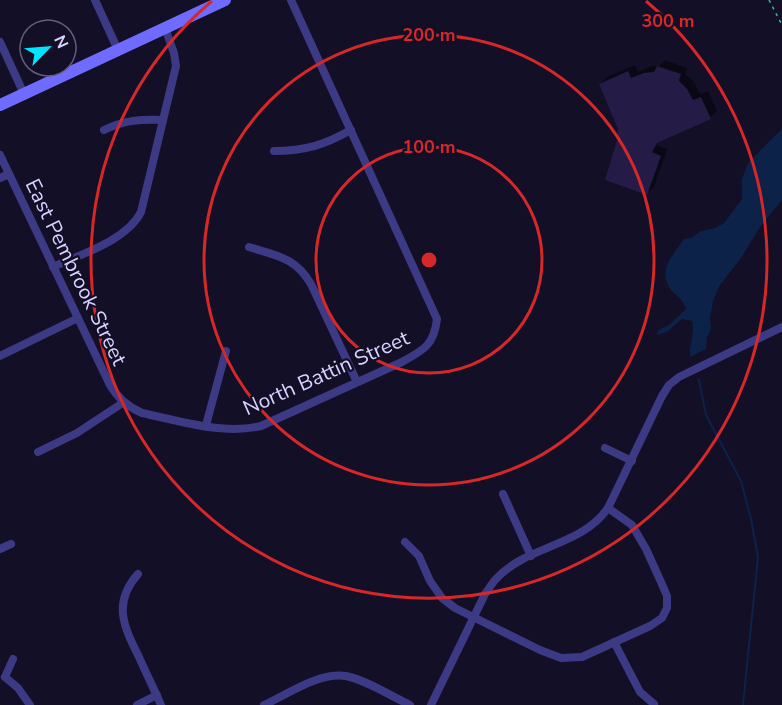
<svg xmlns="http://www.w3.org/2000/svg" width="782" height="705" font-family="'Nunito Sans',sans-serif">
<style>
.water{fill:#0c2248}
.shadow{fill:#0007}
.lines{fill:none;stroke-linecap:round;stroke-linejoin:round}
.stream{stroke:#0c2248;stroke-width:2}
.building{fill:#241b47}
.path{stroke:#2fb8b0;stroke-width:1.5;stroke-dasharray:3 4.5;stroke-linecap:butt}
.street{stroke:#3d3a85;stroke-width:8}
.secondary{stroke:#6f6bff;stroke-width:12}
.ring{fill:none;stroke:#d62828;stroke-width:3}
.labels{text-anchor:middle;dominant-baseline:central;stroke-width:4.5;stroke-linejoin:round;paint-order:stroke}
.street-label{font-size:21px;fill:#d9d4ff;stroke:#130f26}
.centre{fill:#d62828;stroke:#130f26;stroke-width:3}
.ring-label{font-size:18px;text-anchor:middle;font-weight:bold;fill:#d62828;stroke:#130f26;stroke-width:4.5;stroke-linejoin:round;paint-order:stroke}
</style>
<rect width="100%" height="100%" fill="#130f26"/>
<!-- water -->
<path class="water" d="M782 129V200L760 227 741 258 720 285 713 301 710 318 711 329 707 337 706 349 690 357C689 344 695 334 692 321L682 319 667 332 657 335 658 330 669 325 686 309C683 301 680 299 675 294 654 274 672 256 684 239L691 238 701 231 715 228 724 223 742 199V179L748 163Z"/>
<!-- shadow -->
<path class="shadow" d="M665 60 687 68 685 74 694 82 700 94 708 91 717 111 710 118 660 140 657 145 667 149 654 187 647 193 619 140V129L600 84 607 77 635 65 638 72 652 66H659Z"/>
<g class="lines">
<!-- stream -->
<path class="stream" d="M699 380 706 415 741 481 751 519 758 557 743 705"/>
</g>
<!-- building -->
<path class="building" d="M657 66 681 74 679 81 687 89 693 100 701 97 711 119 657 143 652 152 661 156 647 195 605 180 617 140 618 129 599 84 628 71 631 78 644 73 654 72Z"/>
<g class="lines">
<!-- path -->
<path class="path" d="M769 0 782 25"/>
<!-- street -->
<g class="street">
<path d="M95 0 118 50"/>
<path d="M0 42 24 94"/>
<path d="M104 130C124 120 142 119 163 120"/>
<path d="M274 151C305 151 324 145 351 130"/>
<path d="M0 155 109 383C117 398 128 407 142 413 180 421 223 435 261 426L402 362C424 350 434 345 437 319L291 0"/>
<path d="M0 178 9 174"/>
<path d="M249 247C277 256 295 257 311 284L357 382"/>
<path d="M53 267C82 254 127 240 141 212L176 66 174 53 165 28"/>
<path d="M0 356 78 318"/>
<path d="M206 425 226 351"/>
<path d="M605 448 632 461"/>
<path d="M38 452 77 433 124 402"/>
<path d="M503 494 531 556"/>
<path d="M405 542 419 556 430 581 442 598 455 608 540 650 561 658 582 657 650 626 662 618 667 608V596L661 582 646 549 632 525 608 508"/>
<path d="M0 549 11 544"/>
<path d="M138 574C112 603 124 627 139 657 146 673 154 689 161 705"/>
<path d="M614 642 640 692 654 704"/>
<path d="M5 677 18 688 30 705"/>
<path d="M5 677 13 659"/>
<path d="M137 705 157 695"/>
<path d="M264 705C288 694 319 672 346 676 366 680 391 696 410 705"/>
<path d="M431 705 485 594C489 589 492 583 496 579 527 545 581 547 608 508L662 396 669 385 679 377 782 327"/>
</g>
<!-- secondary -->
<path class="secondary" d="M0 105 225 0"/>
</g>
<!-- distance rings -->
<g class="ring">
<circle cx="429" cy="260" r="113"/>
<circle cx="429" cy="260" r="225"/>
<path d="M646 1A338 338 0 1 1 212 1"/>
</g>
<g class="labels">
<!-- street labels -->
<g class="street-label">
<text transform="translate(76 272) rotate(64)">East Pembrook Street</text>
<text transform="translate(326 373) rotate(-24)">North Battin Street</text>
</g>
</g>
<circle cx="429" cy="260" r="9" class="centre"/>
<g class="ring-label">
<text x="668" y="27">300 m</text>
<text x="429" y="41">200 m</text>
<text x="429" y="153">100 m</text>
</g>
<!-- north arrow -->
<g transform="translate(48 48) rotate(65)"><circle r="28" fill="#130f26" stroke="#625e7d" stroke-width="1.5"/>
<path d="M0-4.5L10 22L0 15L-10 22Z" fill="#00e5ff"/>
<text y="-9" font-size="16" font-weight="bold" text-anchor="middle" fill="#d9d4ff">N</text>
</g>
</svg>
